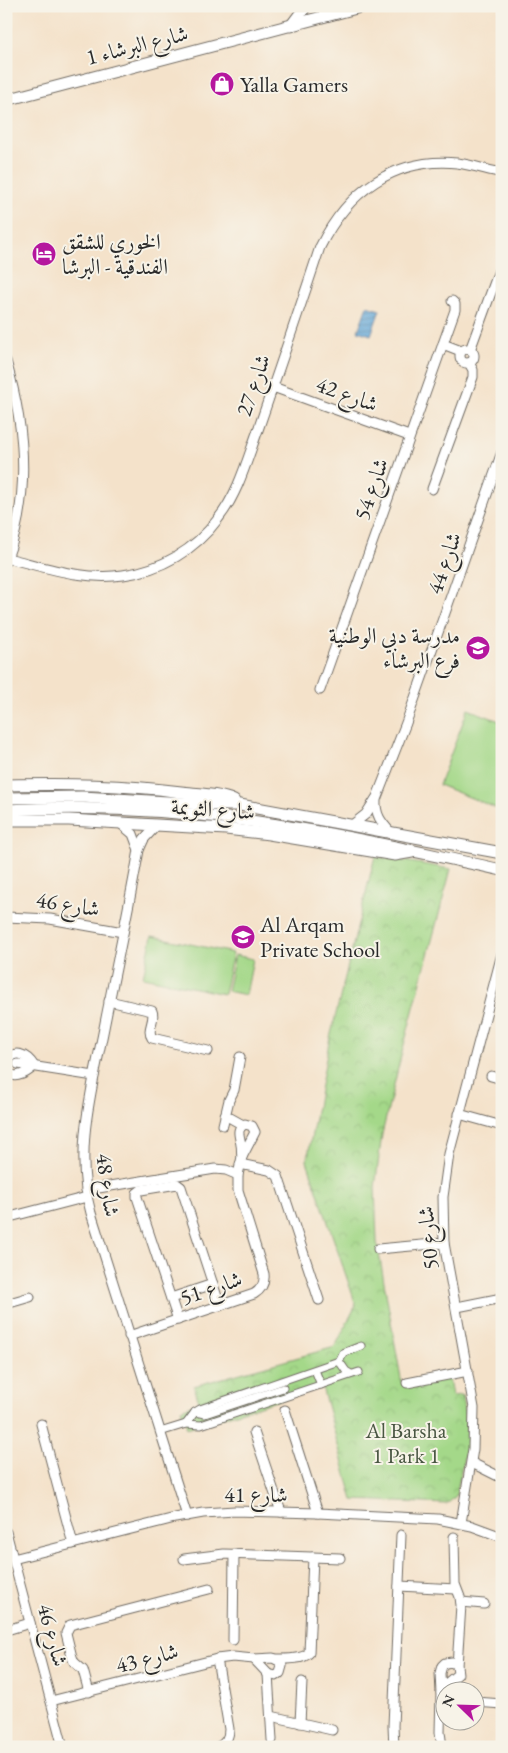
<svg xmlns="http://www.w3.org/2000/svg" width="508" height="1753" font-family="'EB Garamond',Amiri,serif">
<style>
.grass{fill:#a4d889;stroke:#68825a}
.park{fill:url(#park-crowns);stroke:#68825a}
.water{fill:url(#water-rules);stroke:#466881}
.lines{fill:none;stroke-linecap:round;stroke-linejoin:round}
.pedestrian-casing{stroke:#716b63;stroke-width:9}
.minor-casing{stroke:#716b63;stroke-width:11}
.tertiary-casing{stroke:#716b63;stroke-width:13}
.pedestrian{stroke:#fff;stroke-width:7}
.minor{stroke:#fff;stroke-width:9}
.tertiary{stroke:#fff;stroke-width:11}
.labels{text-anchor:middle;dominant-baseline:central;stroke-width:4;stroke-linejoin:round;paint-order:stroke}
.street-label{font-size:22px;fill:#2b2b2b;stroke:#f7f3e8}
.poi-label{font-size:22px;fill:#2b2b2b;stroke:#f7f3e8;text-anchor:start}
.park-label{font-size:22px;fill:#495642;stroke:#f7f3e8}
</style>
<defs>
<pattern id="park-crowns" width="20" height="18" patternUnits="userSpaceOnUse" patternTransform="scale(1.25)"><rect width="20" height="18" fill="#a4d889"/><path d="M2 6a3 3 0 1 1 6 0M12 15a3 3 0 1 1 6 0" fill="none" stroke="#8dba76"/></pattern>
<pattern id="water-rules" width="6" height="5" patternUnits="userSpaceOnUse" patternTransform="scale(1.25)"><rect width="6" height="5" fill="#62a6d7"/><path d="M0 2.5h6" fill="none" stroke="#5187af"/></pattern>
</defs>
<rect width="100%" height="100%" fill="#f7f3e8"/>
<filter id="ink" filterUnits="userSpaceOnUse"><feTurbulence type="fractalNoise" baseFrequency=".02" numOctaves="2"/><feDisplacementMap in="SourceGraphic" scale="10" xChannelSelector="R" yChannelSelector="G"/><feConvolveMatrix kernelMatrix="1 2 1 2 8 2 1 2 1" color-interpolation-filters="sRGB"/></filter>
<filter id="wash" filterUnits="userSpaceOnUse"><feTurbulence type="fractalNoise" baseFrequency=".0096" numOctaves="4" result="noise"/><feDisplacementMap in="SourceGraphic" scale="20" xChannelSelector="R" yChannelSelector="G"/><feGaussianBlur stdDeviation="1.12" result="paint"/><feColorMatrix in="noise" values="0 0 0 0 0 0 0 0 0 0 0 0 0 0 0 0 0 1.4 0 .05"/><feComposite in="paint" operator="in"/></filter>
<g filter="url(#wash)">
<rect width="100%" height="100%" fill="#f4e2ca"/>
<!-- grass -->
<g class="grass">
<path d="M468 709 502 722 501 810 439 785Z"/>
<path d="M152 936 233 953 224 994 143 977Z"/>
<path d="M235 955 253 959 246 995 227 991Z"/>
</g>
<!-- park -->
<path class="park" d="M375 856 451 869 401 1056 382 1134 375 1187 377 1242 402 1384 449 1378 452 1396 462 1395 468 1438 456 1496 447 1504 353 1500 322 1387 187 1428 181 1409 199 1402 194 1386 335 1347 356 1305 307 1161 329 1042Z"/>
<!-- water -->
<path class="water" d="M367 306 380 310 371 335 358 331Z"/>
</g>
<g filter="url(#ink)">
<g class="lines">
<defs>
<g id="pedestrian">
<path d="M339 1361 346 1371 351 1374"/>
<path d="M315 1370 321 1385"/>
<path d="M195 1412 205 1414 283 1388"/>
<path d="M186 1424 201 1425 359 1372"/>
<path d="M160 1432 186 1424 195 1412 200 1409 339 1361 343 1353 361 1346"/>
</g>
<g id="minor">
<path d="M443 344 461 351"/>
<circle cx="467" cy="356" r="7"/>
<path d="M470 350 500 268"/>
<path d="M6 361C25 426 31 497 6 561"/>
<path d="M273 387 409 436"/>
<path d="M432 489 473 377V370L469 363"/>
<path d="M7 558C45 567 84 581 123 575 161 570 195 550 218 519 238 494 247 460 258 430 279 369 300 308 320 247 347 192 394 157 457 163 472 165 487 170 502 173"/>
<path d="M320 690 455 310V304L452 301"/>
<path d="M376 799C375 815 381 822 391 833"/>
<path d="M120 823 133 834 139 850"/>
<path d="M157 825 144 839 139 850C128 912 115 972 103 1033 91 1093 74 1153 91 1213L187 1516"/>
<path d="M352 825 366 814 377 797 406 723 502 452"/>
<path d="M6 917 50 919 123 932"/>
<path d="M109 1001 152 1011C156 1020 146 1029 152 1038L208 1051"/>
<path d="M6 1063C13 1047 27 1055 34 1066 26 1074 9 1083 6 1066"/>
<path d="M18 1064 94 1076"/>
<path d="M491 1076 502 1079"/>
<path d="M459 1114 502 1126"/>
<path d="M225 1115 243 1125"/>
<path d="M245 1124 252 1126 255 1132 242 1157C241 1153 242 1149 241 1145 240 1136 235 1129 245 1124Z"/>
<path d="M223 1125 229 1100 234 1090 240 1057"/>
<path d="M240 1164 269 1170 278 1176 319 1300"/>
<path d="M86 1190 215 1169 226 1170 238 1175"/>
<path d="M6 1218 87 1197"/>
<path d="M378 1249 444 1243"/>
<path d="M171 1298 213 1284"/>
<path d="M6 1304 30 1297"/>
<path d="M457 1307 502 1298"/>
<path d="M178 1320 137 1197V1193L141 1190 177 1184 181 1187 220 1306"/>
<path d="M129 1336 254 1294C262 1289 265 1283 264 1274L238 1190V1175L242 1157"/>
<path d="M407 1383 468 1371"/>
<path d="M285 1410 318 1513"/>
<path d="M41 1424 73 1544"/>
<path d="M254 1432 281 1512"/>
<path d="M472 1463 502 1478"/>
<path d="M461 1523 473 1449 474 1408 444 1243 443 1197 449 1154 502 954"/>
<path d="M6 1532 63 1747"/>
<path d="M454 1537 455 1584 460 1597 461 1605 457 1666"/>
<path d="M13 1559 175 1518 203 1513 235 1511 318 1513 438 1519 472 1526 502 1537"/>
<path d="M184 1559 224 1554 340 1558"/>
<path d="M399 1586 456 1589"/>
<path d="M461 1602 484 1604"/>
<path d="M10 1629 30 1623"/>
<path d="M233 1640 234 1554"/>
<path d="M273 1658 279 1661 282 1666 280 1673 276 1676 268 1674 254 1659Z"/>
<path d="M217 1659 229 1729C229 1738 226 1743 218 1747"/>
<path d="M276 1659C286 1659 302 1660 309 1653L313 1557"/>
<path d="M452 1662 457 1666 458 1674 446 1684 441 1693 440 1673 442 1666 445 1663Z"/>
<path d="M268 1674 272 1740"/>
<path d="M89 1692 83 1670 74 1662 72 1657 66 1633 70 1625 209 1589"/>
<path d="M441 1693 440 1732 442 1747"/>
<path d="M51 1701 217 1659 233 1657 254 1659"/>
<path d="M476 1702 502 1704"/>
<path d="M271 1716 332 1730"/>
<path d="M300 1723 302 1682"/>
<path d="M394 1747 393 1726 401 1535"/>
</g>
<g id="tertiary">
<path d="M291 26 306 6"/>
<path d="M6 100 364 6"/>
<path d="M6 785C65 784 123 784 181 792 198 794 218 794 234 801"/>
<path d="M6 798 82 797 219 805H240L502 853"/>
<path d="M6 810C104 805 205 812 301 829 369 840 435 856 502 870"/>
<path d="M6 820H69L226 829 269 834 395 855 412 852"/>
</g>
</defs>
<!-- pedestrian casing -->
<use href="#pedestrian" class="pedestrian-casing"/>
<!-- minor casing -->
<use href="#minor" class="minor-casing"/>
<!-- tertiary casing -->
<use href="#tertiary" class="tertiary-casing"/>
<!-- pedestrian -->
<use href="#pedestrian" class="pedestrian"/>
<!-- minor -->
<use href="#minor" class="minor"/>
<!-- tertiary -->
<use href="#tertiary" class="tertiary"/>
</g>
</g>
<!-- icons -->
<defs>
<symbol id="shop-disc" viewBox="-11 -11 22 22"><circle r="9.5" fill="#b5179e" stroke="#f7f3e8"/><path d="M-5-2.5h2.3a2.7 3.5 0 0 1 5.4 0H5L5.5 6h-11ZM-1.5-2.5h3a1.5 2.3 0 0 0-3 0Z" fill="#fff"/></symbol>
<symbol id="hotel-disc" viewBox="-11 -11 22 22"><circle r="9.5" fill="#b5179e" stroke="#f7f3e8"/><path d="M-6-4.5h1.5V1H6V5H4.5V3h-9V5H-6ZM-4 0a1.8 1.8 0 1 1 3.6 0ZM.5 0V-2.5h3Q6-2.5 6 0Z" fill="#fff"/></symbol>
<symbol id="school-disc" viewBox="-11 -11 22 22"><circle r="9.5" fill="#b5179e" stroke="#f7f3e8"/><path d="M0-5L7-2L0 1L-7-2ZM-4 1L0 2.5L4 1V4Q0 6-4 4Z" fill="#fff"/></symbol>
</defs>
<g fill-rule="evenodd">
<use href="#shop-disc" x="208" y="70" width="28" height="28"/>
<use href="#hotel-disc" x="30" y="240" width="28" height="28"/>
<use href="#school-disc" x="464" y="634" width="28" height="28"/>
<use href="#school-disc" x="229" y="923" width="28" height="28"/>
</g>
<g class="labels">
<!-- street labels -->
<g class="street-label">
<text transform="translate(137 45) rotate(-14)">شارع البرشاء 1</text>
<text transform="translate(253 385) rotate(-71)">شارع 27</text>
<text transform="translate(347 394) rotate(20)">شارع 42</text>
<text transform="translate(371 489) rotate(-71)">شارع 54</text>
<text transform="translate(444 563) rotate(-71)">شارع 44</text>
<text transform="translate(213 809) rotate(4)">شارع الثويمة</text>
<text transform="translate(68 904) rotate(9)">شارع 46</text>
<text transform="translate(108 1185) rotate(82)">شارع 48</text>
<text transform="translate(428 1238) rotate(-95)">شارع 50</text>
<text transform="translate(211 1288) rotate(-19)">شارع 51</text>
<text x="256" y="1494">شارع 41</text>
<text transform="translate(53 1635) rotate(75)">شارع 46</text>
<text transform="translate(147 1658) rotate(-14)">شارع 43</text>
</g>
<!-- poi labels -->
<g class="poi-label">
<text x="240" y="84">Yalla Gamers</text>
<text x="62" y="241">الخوري للشقق<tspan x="62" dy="25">الفندقية - البرشا</tspan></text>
<text x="460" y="635" text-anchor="end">مدرسة دبي الوطنية<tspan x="460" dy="25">فرع البرشاء</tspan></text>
<text x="260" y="924">Al Arqam<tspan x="260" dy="25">Private School</tspan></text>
</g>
<!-- park labels -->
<g class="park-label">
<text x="406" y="1430">Al Barsha<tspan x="406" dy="25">1 Park 1</tspan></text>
</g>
</g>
<!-- margin -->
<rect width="508" height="1753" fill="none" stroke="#f7f3e8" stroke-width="25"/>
<!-- north arrow -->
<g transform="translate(460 1706) rotate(293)"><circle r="24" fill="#f7f3e8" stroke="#a5a39c"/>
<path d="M0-4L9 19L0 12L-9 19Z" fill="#b5179e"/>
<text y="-8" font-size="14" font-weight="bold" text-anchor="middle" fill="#2b2b2b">N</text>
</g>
</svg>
